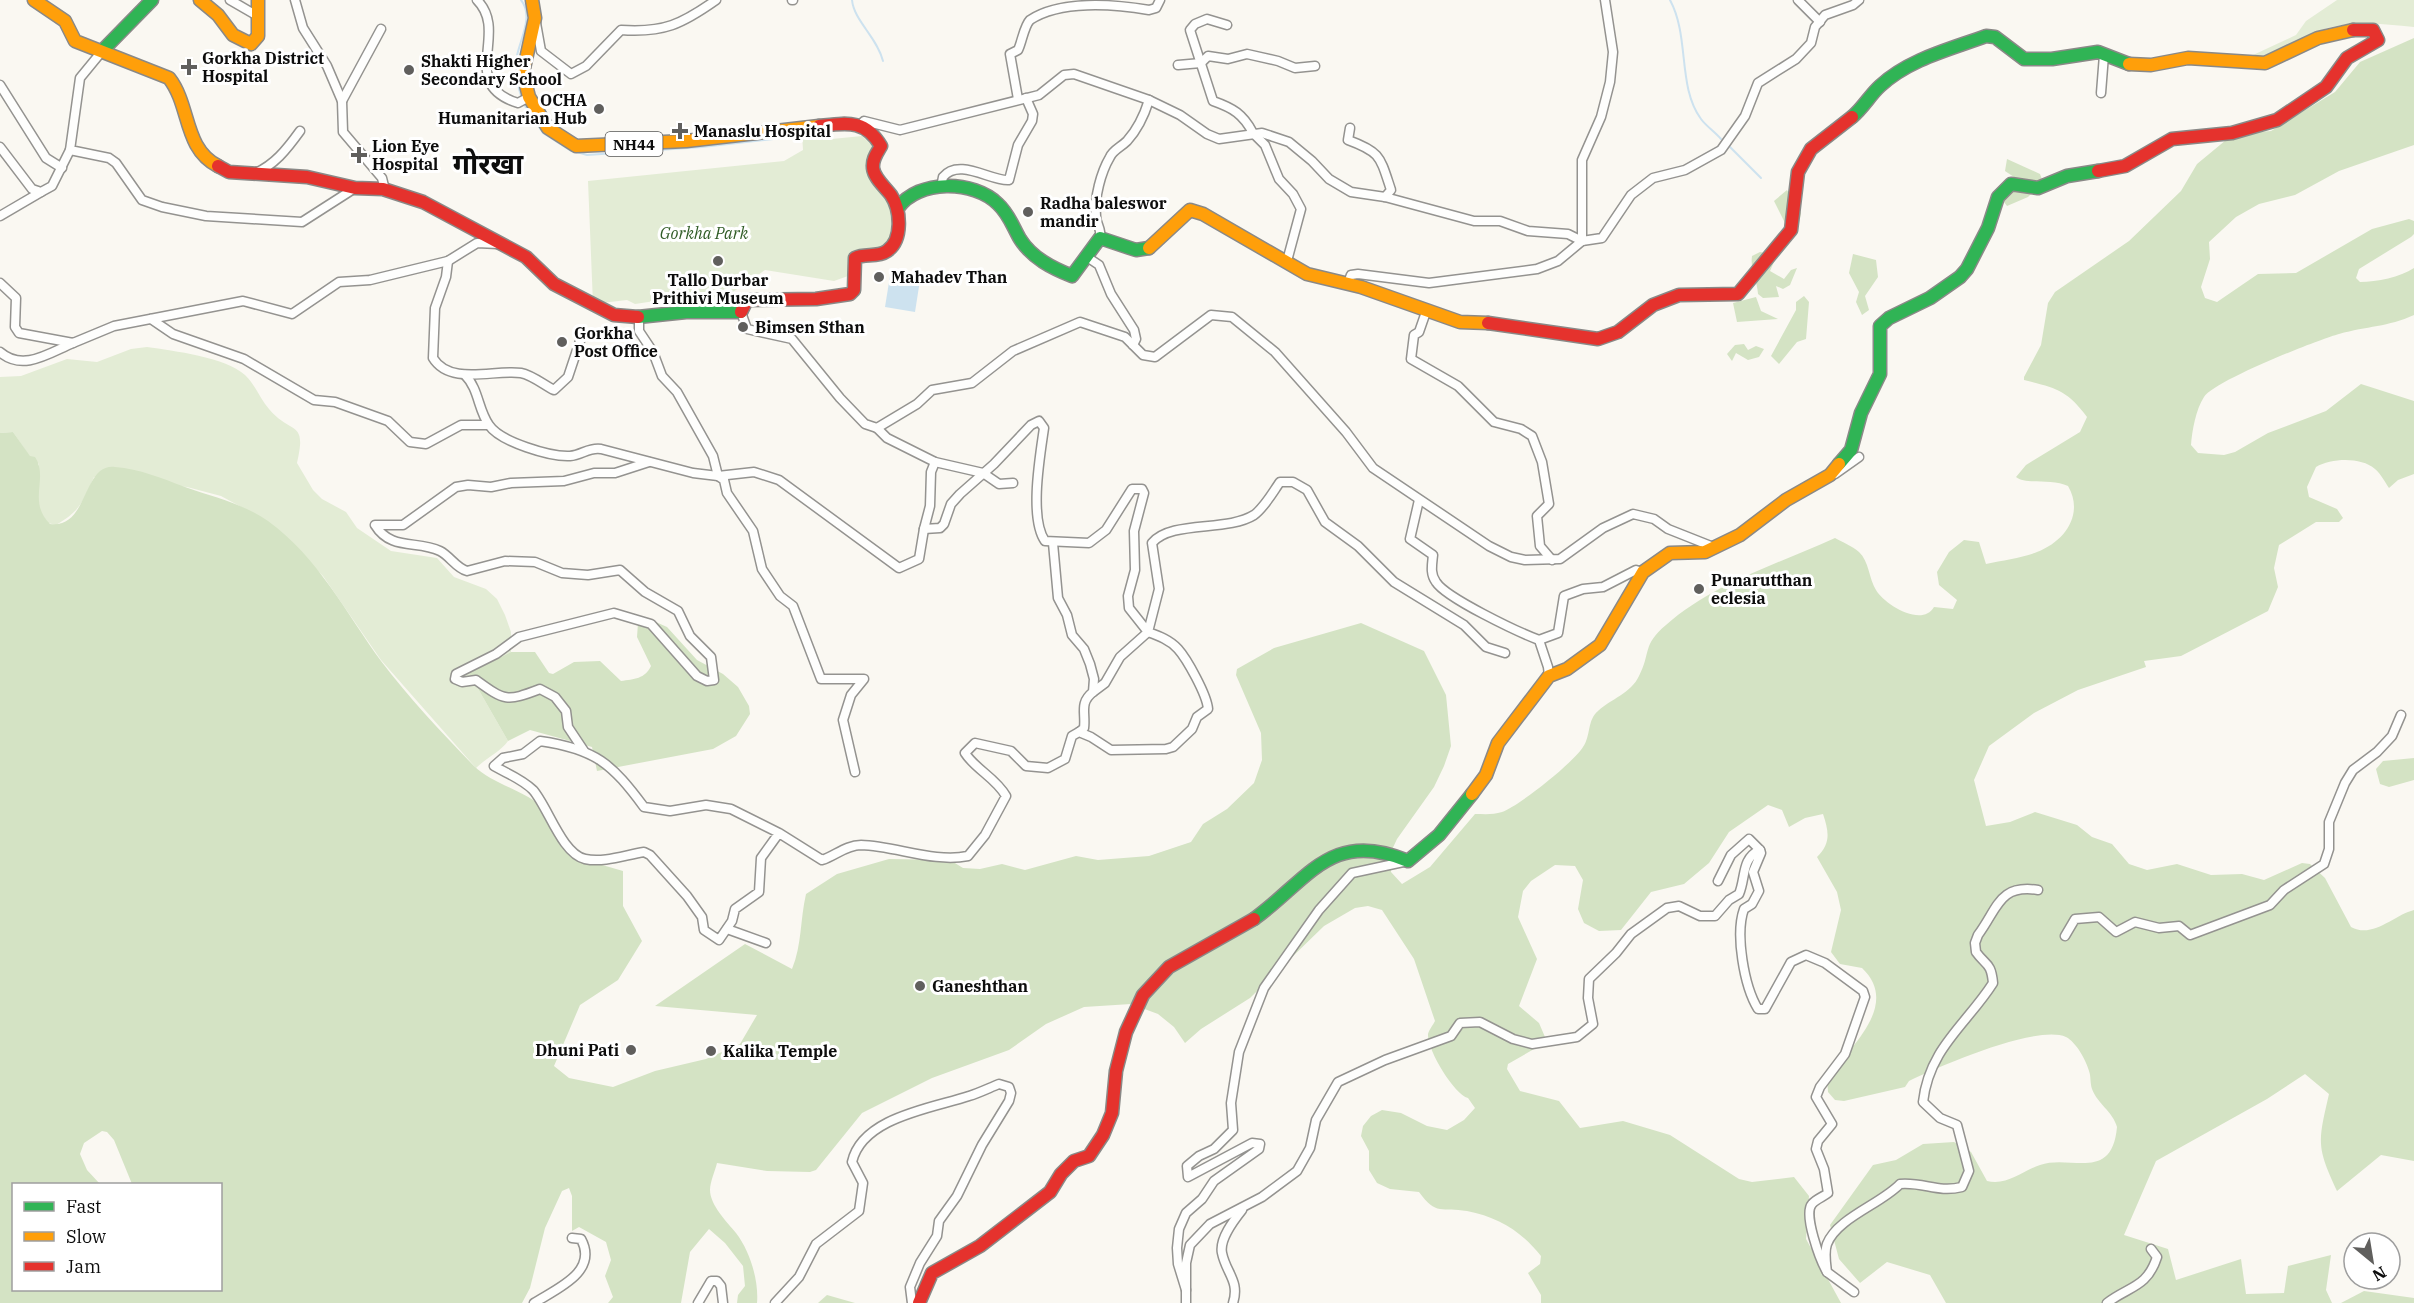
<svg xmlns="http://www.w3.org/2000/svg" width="2414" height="1303" font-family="'IBM Plex Serif','Noto Sans Devanagari',serif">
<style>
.green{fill:#e3ecd5}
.forest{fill:#d4e3c4;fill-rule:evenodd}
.water{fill:#cde2ef}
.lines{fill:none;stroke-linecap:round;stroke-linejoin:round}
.stream{stroke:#cde2ef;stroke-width:2}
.street-casing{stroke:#949390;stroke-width:11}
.fast-casing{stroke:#8a8987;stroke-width:15}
.slow-casing{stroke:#8a8987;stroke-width:15}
.jam-casing{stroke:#8a8987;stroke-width:15}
.street{stroke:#fefefd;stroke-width:8}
.fast{stroke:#30b455;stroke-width:12}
.slow{stroke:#ff9f0a;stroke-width:12}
.jam{stroke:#e5322d;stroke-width:12}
.poi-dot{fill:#605f5d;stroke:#fff;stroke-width:2}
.labels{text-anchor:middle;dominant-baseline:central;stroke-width:6;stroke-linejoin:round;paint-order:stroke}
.shield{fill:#fff;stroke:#565656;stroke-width:1.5}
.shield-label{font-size:15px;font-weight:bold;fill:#0d0d0d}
.poi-label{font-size:16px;font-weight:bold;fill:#0d0d0d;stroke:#fff;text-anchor:start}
.park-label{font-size:16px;font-style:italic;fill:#305c26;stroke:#fff}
.town-label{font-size:28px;font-weight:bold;fill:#0d0d0d;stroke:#fff}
</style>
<rect width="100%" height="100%" fill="#faf8f2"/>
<!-- green -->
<g class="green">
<path d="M2337 0H2414V27C2380 24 2347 19 2314 33 2295 41 2272 63 2251 56L2296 35 2306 21Z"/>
<path d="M830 131 832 139 862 136 876 149 865 167C870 179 878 183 886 193 900 210 893 234 883 251L851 253 848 276 834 281 765 270 727 296 668 299 635 304 627 300 593 304 588 181 784 161 803 150 802 134Z"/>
<path d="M147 347C174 351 225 357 245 375 255 384 260 399 269 409 292 436 307 419 297 463L313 490 322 499 346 512 357 528 391 551 437 558 454 577 486 589 497 599 505 615 511 632V652L469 673 508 741C500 752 486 758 476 768L381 660 323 576 267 521 221 496 187 487 94 477C83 502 80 511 56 525L48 523 37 507 39 464 30 457 13 432 0 433V377L21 376 67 359 97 362 131 349Z"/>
</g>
<!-- forest -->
<g class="forest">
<path d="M2414 38V145L2339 171 2295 195 2259 204 2236 217 2209 242 2210 259 2201 287 2205 298 2217 302 2258 274 2296 273 2372 229 2409 219 2414 221V234L2411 237 2359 269 2356 278 2360 282C2377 282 2400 277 2414 268V315C2388 327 2367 326 2339 334 2317 340 2214 381 2204 397 2196 409 2192 431 2191 445L2198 453 2224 455 2235 452 2268 433 2326 411 2361 384 2414 401V474L2398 480 2389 488C2385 482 2381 474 2375 469 2361 457 2332 458 2316 467L2307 487 2309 497 2337 509 2343 518 2339 522H2316L2279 545 2274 568 2278 587 2268 611 2181 656 2144 661 2146 667 2078 690 2034 713 1989 746 1974 780 1986 826 2010 822 2035 812 2077 825 2092 837 2112 844 2129 864 2147 870 2177 864 2211 875 2242 874 2264 880 2302 863 2310 864 2325 878 2351 927C2373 939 2394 915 2414 910V1161L2381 1155 2337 1191C2316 1146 2318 1142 2329 1094L2305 1074 2267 1099 2156 1161 2124 1235 2168 1249 2176 1280 2241 1259 2246 1294 2284 1293 2288 1266 2331 1255 2326 1290 2332 1303H1946L1930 1275 1887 1262 1860 1283 1839 1259 1830 1225 1873 1165 1896 1160 1923 1144 1954 1142 1971 1152 1987 1181C2007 1186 2022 1171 2040 1165 2070 1154 2112 1183 2117 1127 2113 1112 2097 1103 2092 1089 2090 1083 2091 1076 2089 1071 2086 1060 2076 1042 2066 1037 2036 1024 1938 1067 1909 1081L1905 1087 1844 1101 1835 1100 1828 1092 1827 1078C1850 1047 1901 1005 1862 968L1840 964 1831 952 1841 910 1837 892 1817 857C1831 843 1829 832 1823 814L1805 818 1789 827 1782 810 1768 805 1729 832 1709 863 1684 884 1651 892 1621 930 1599 931 1584 923 1578 909 1583 880 1575 866 1555 865 1531 881 1523 891 1518 917 1537 959 1519 1006 1539 1023 1545 1037 1541 1045 1508 1064 1507 1069 1520 1091 1559 1101 1580 1128 1623 1121 1670 1135 1739 1179 1752 1182 1794 1177 1809 1196 1806 1239 1841 1303H1541V1295L1528 1273 1540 1264 1541 1256C1521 1231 1498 1217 1467 1211 1442 1207 1436 1216 1419 1192L1390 1189 1377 1183 1369 1170V1151L1361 1136 1363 1126 1371 1116 1382 1110 1401 1113 1427 1126 1447 1130 1464 1120 1475 1108 1468 1098C1454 1094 1427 1050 1428 1034 1429 1030 1433 1025 1435 1021L1414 959 1382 910 1368 906 1355 908 1324 926 1250 998 1201 1029 1185 1043 1174 1027 1158 1014 1131 1004 1084 1007 1046 1024 1009 1050 932 1078 862 1113 816 1170 810 1172 767 1171 717 1163C715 1171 710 1182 710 1190 710 1205 727 1222 736 1233 750 1251 759 1281 757 1303H737L738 1295 745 1286 743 1266 725 1243 709 1229 690 1252 681 1303H608L613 1297 605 1276 611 1260 606 1242 579 1227 572 1231V1196L569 1188 562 1191 545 1228 530 1288 522 1303H0V433L13 432 30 456 35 457C49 478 27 501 50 524 89 529 82 463 115 467 140 469 161 478 185 487 213 497 242 503 268 521 318 557 346 613 381 661 409 698 442 733 474 766 492 784 527 791 544 809 555 821 563 841 571 856L623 871V906L642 941 618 980 580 1005 554 1066 569 1078 613 1087 655 1071 706 1059 740 1044 757 1015 655 1006 745 944 792 969C802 945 800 920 806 894L837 874 889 859 950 860 963 868 980 869 1002 864 1025 870 1076 856 1098 860 1149 856 1191 842 1203 824 1227 809 1254 783 1262 760 1261 733 1236 675 1237 669 1274 648 1361 623 1424 651 1446 695 1451 746 1444 766 1434 787 1397 839 1390 854 1391 872 1402 884 1430 867 1475 814C1484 814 1493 815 1502 812 1519 806 1573 763 1583 747 1591 736 1587 720 1598 711 1611 699 1631 693 1639 676 1651 653 1642 645 1666 625 1714 583 1778 564 1835 538 1842 542 1852 546 1859 552 1869 561 1869 579 1876 590 1884 604 1922 628 1934 607L1953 609 1957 600 1939 585 1937 572 1949 552 1964 540 1979 542 1986 564C2003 560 2022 558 2037 552 2066 541 2084 513 2068 486 2052 478 2025 485 2016 477L2026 465 2080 432 2087 417C2067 390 2056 388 2024 380V377L2041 345 2048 303 2055 292 2129 241 2181 191 2197 164 2226 140 2247 133 2271 131 2335 92 2360 62ZM102 1131 107 1132 114 1140 132 1184H220V1290H14V1184H100L87 1170 80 1154 84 1143Z"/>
<path d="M2007 159 2040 174 2043 182 2028 197 2007 206 2001 198 2023 183 2005 171Z"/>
<path d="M1787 190 1801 213 1799 223 1786 225 1774 201Z"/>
<path d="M1760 252 1777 255 1770 271 1784 279 1791 270 1797 268 1790 285 1783 289 1776 286 1779 297 1763 298 1758 294C1757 279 1750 271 1752 256Z"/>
<path d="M1853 254 1876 260 1878 277 1865 296 1869 310 1862 315 1856 302 1859 292 1849 273Z"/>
<path d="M1804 296 1809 302 1806 339 1797 342 1779 364 1771 356 1796 310V302Z"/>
<path d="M1756 297 1761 311 1778 319 1737 322 1733 303Z"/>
<path d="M1744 344 1748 350 1756 346 1764 349 1759 357 1748 360 1736 353 1732 361 1727 354 1735 345Z"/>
<path d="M647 618 667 627 697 660 723 674 738 687 749 706 750 714 736 736 713 749 597 771 592 747 530 730 508 741 469 673 511 652H535L549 673 553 674 574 662 600 661 621 681C634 679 645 679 651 666L637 637 638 623Z"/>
<path d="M2414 758V780L2389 787 2380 784 2376 769 2383 761Z"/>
<path d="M2364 1291 2414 1298V1303H2341Z"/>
<path d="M827 1295 855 1303H818Z"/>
</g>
<!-- water -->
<path class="water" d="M890 276 920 280 915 312 885 307Z"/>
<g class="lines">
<!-- stream -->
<g class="stream">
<path d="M521 0C535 17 518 42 516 61 515 73 518 87 522 99"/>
<path d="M852 0C854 21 877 37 883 61"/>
<path d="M1670 0C1690 37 1677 86 1701 119 1706 126 1715 132 1721 139"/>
<path d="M525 106 543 133 571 151"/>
<path d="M1729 146 1761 178"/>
<path d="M577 152 587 155 702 147 801 136"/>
</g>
<defs>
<g id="street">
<path d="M230 0 256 15"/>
<path d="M295 0 303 28 327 66 342 101 343 132 382 178 385 190"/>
<path d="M477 0C510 33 457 84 518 103L529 97"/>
<path d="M792 0H793"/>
<path d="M1798 0 1820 22"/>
<path d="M536 23 541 51 571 74 586 66 621 30C664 33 682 24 716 0"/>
<path d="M1227 25 1207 19 1195 24 1190 30 1213 101C1233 108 1243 114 1253 133"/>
<path d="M103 50 80 78 70 150 109 158 116 163 142 200 162 207 206 216 302 222 355 188"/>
<path d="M1178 65 1201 63 1208 56 1228 59 1247 54 1278 61 1295 68 1315 66"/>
<path d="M0 85 46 158 62 168"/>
<path d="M2101 93 2104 55"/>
<path d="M1018 99 1010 54 1018 50C1022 42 1024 26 1030 20 1060 0 1113 4 1149 10L1156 8 1160 0"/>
<path d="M342 101 381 29"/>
<path d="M860 126 864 121 900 130 1039 95 1064 75 1074 74 1149 100 1180 115 1207 134 1219 139 1262 133 1289 142 1312 161 1329 179 1351 192 1385 197 1474 221H1500L1528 231 1568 234 1582 241"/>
<path d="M1350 128 1348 140C1381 152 1380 157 1391 190L1385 197"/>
<path d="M1254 134 1265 145 1279 179 1293 194 1301 209 1287 261"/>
<path d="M0 147 32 189 41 192 52 186 70 150"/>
<path d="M253 174C274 166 287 149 300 131"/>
<path d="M941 187 943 177C959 157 992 182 1009 180L1018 145 1032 121 1033 114 1026 98"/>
<path d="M0 216 41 192"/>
<path d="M1100 238C1102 229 1096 224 1096 216 1094 198 1101 172 1110 157 1113 150 1121 147 1127 141 1138 129 1144 116 1149 100"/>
<path d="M1582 241V160L1601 117 1610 82 1613 52 1605 0"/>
<path d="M1087 257 1099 265 1111 294 1134 330 1136 339 1133 345"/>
<path d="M448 261 446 277 435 308 433 358C450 386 495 369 521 373 532 375 544 385 554 390L568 377 581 338"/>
<path d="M0 283 16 298 15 327 19 333 73 343 114 326 243 301 292 314 339 282 370 280 448 261 477 243 498 244"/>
<path d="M1348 283 1351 275 1358 274 1429 283 1537 269 1558 261 1582 241 1602 238 1631 195 1653 178 1685 170 1721 150 1745 116 1758 83 1796 59 1811 43 1815 27 1825 15 1853 5 1859 0"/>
<path d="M1427 309 1419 332 1414 335 1411 359 1458 386 1494 422 1521 429 1532 436 1542 462 1549 504 1537 516 1540 546 1552 560"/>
<path d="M741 312 747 329 792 339 840 398 865 424 877 428 917 404 932 390 972 383 1013 351 1080 322 1125 337 1143 355 1155 357 1211 315 1232 317 1275 352 1346 432 1373 468 1489 546 1511 557 1525 560 1560 559 1603 528 1633 514 1654 519 1668 529 1716 548"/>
<path d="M639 317V331L653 352 662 376 677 392 713 456 718 476 724 480 727 493 753 531 762 569 780 596 793 606 821 679H864L851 695 843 720 855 772"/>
<path d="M151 319 173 334 244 359 314 400 335 402 388 421 410 442 426 444 461 425H488"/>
<path d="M0 352C23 372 49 353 73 343"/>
<path d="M465 375C479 389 478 410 489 425 500 442 551 457 570 456 582 455 589 447 601 449L693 473 718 476 754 472 779 480 899 568 919 559 924 529"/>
<path d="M877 428 887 438 935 462 983 473 999 484 1013 483"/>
<path d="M935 462 931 472 930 506 924 529 940 528 944 524 951 504 960 494 994 464 1031 425 1039 421 1044 428C1040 456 1029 518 1045 541L1089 543 1106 530 1132 489H1142L1144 493 1134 531 1135 570 1128 596 1129 608 1148 632 1120 657 1105 683 1093 692"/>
<path d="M1835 474 1859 457"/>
<path d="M1419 500 1410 539 1433 555C1432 565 1430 574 1436 582 1446 598 1518 632 1539 640L1548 667 1549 676"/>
<path d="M1053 543 1058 598 1067 615 1072 635 1084 649 1090 664 1094 679 1093 692C1079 703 1086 713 1084 728L1079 732"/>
<path d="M1539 640 1558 633 1564 596 1583 589 1603 587 1636 570 1643 572"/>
<path d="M584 751 568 727 566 711 555 697 540 689C506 702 505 701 476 680L462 682 455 679 456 674 496 654 519 637 614 613 651 624 697 676 707 681 714 680 711 657 690 636 678 611 645 592 620 570 588 575 562 573 535 562 505 561 467 571C456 568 450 556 440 551 417 540 391 551 375 525H403L456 487 468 485 491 487 511 483 564 481 594 473H615L649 462"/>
<path d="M779 833 761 858 759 892 735 909 732 921 719 940 704 930 702 917 687 896 650 855 644 852C625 855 604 863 585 859 562 854 548 807 533 790 522 779 508 774 494 766L503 758 523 754 540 741C596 749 612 764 644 807L670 811 706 805 731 809 779 833 822 860C835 856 846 845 861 845 896 846 934 863 968 856L985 835 1006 796C996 778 975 769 965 753L975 743 1011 751 1026 766 1048 768 1065 759 1072 736 1079 732 1091 737 1111 750 1166 749 1173 747 1192 729 1197 717 1208 709C1207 695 1187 659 1178 649 1170 640 1159 636 1148 632L1159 589 1152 543C1171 520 1227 532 1254 515 1264 508 1273 492 1280 482H1293L1307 490 1325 522 1358 546 1394 582 1464 625 1486 647 1505 653"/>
<path d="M1718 881 1731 855 1749 839 1760 850"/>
<path d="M727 929 766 943"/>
<path d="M2065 936 2075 919 2099 917 2116 932 2135 922 2159 928 2179 926 2190 935 2270 905 2284 890 2324 864 2329 849V822L2345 783 2353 770 2377 752 2392 736 2401 715"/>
<path d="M1186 1290V1263L1190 1245 1210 1224 1262 1197 1297 1171 1310 1148 1316 1120 1338 1082 1385 1060 1451 1036 1460 1023 1480 1022 1513 1039 1532 1044 1577 1037 1593 1024 1588 998 1589 979 1616 953 1631 934 1667 908 1679 906 1700 916H1715L1729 900 1739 894C1746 878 1741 858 1760 850L1761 853 1753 872 1759 891 1752 904 1744 909C1735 934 1744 986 1758 1009H1765L1791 962 1806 955 1825 963 1863 991 1865 997 1845 1054 1820 1087 1816 1097 1832 1124 1818 1141 1816 1149 1824 1169 1828 1193C1823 1197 1816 1199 1812 1204 1803 1214 1820 1260 1827 1272"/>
<path d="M1854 1292 1827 1272C1826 1264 1824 1252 1827 1244 1837 1218 1881 1204 1900 1184 1925 1182 1937 1193 1962 1187L1969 1171 1957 1125 1940 1118 1923 1102C1929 1048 1967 1024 1993 983 1991 962 1986 966 1976 952L1975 943 1978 935C1998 908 1999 884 2038 890"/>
<path d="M534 1303C556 1289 599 1272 581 1239L572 1238"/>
<path d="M698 1303 711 1281H717L721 1286 723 1303"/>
<path d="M775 1303 799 1277 816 1244 859 1211 863 1183 852 1162C862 1117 933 1108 969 1096 979 1093 989 1088 999 1084L1009 1087 1011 1093 1009 1101 982 1145 957 1196 939 1221 937 1236 920 1263 910 1287 912 1303"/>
<path d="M1186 1303V1290L1178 1264 1177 1248 1179 1229 1186 1213 1202 1199 1214 1181 1259 1149 1260 1144 1252 1143 1188 1177 1187 1166 1199 1156 1214 1149 1233 1130 1231 1103 1239 1052 1264 988 1319 910 1352 873 1408 861"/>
<path d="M1233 1303C1240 1281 1226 1273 1222 1253 1219 1239 1234 1220 1242 1210"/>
<path d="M2107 1303C2129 1286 2147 1288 2157 1257L2151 1249"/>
</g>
<g id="fast">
<path d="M103 50 152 0"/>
<path d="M1852 117C1863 108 1870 95 1880 86 1909 59 1951 49 1986 36L1995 37 2024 59H2052L2098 52 2129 64"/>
<path d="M898 208C918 179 974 180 998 204 1009 214 1013 227 1020 239 1032 258 1052 268 1072 276L1100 238 1136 250 1149 248"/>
<path d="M638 317 686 312H741"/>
<path d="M1839 464 1851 450 1861 413 1880 374V326L1889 318 1930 298 1960 277 1967 269 1988 228 1998 197 2011 184 2038 188 2067 176 2098 171"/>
<path d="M1254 919C1308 880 1331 828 1408 861L1439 835 1472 794"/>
</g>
<g id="slow">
<path d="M34 0 65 21 75 41 169 78C191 106 183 148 218 166"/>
<path d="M200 0 218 15 233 35 251 44 258 36V0"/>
<path d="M532 0 535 18 523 73 529 97 548 128 576 146 686 141 819 126"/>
<path d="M2129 64 2151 65 2188 58 2265 63 2318 38 2353 30"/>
<path d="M1149 248 1190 210 1203 214 1307 274 1361 287 1460 322 1488 323"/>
<path d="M1472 794 1486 775 1498 743 1549 676 1567 669 1600 645 1643 572 1670 553 1705 552 1740 535 1786 500 1830 475 1839 464"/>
</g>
<g id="jam">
<path d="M218 166 229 172 307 177 355 188 383 189 423 202 526 257 554 284 614 315 638 317"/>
<path d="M2098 171 2125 166 2172 139 2232 133 2277 120 2326 87 2347 58 2378 40 2373 30H2353"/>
<path d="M741 312 747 300 816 299 850 294 854 290 855 258C865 253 877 258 887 251 903 240 901 210 891 195 885 187 874 178 873 168 872 159 877 153 881 146 865 119 847 123 819 126"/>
<path d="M1488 323 1598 339 1618 332 1653 305 1679 295 1738 294 1791 230 1798 172 1811 149 1852 117"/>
<path d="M919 1303 932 1273 980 1246 1050 1192 1061 1174 1074 1161 1089 1156 1103 1135 1112 1113 1116 1071 1126 1032 1143 995 1169 967 1254 919"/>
</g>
</defs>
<!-- street casing -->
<use href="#street" class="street-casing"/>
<!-- fast casing -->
<use href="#fast" class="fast-casing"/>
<!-- slow casing -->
<use href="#slow" class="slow-casing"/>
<!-- jam casing -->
<use href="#jam" class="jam-casing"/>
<!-- street -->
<use href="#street" class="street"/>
<!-- fast -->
<use href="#fast" class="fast"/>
<!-- slow -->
<use href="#slow" class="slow"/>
<!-- jam -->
<use href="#jam" class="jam"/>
</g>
<!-- markers -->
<g class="poi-dot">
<path d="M186 58h6v6h6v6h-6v6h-6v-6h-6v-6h6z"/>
<circle cx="409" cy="70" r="6"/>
<circle cx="599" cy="109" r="6"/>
<path d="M677 122h6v6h6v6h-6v6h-6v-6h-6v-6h6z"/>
<path d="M356 146h6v6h6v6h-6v6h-6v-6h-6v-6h6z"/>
<circle cx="1028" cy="212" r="6"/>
<circle cx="718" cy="261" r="6"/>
<circle cx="879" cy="277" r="6"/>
<circle cx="743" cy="327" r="6"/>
<circle cx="562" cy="342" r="6"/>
<circle cx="1699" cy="589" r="6"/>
<circle cx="920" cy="986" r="6"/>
<circle cx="631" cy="1050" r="6"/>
<circle cx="711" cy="1051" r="6"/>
</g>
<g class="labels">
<!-- shield labels -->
<rect class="shield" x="605.5" y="132" width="57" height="24" rx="4.5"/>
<g class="shield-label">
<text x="634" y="144">NH44</text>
</g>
<!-- poi labels -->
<g class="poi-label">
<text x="202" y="58">Gorkha District<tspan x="202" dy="18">Hospital</tspan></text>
<text x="421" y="61">Shakti Higher<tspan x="421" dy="18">Secondary School</tspan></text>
<text x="587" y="100" text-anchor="end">OCHA<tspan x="587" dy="18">Humanitarian Hub</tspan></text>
<text x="694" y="131">Manaslu Hospital</text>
<text x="372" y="146">Lion Eye<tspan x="372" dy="18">Hospital</tspan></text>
<text x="1040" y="203">Radha baleswor<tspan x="1040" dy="18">mandir</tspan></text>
<text x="891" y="277">Mahadev Than</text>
<text x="718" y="280" text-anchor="middle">Tallo Durbar<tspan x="718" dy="18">Prithivi Museum</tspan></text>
<text x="755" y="327">Bimsen Sthan</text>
<text x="574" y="333">Gorkha<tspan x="574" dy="18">Post Office</tspan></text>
<text x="1711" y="580">Punarutthan<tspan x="1711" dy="18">eclesia</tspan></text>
<text x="932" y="986">Ganeshthan</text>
<text x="619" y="1050" text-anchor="end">Dhuni Pati</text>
<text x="723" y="1051">Kalika Temple</text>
</g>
<!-- park labels -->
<g class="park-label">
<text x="704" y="233">Gorkha Park</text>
</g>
<!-- town labels -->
<g class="town-label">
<text x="488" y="163">गोरखा</text>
</g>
</g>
<!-- legend -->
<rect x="12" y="1183" width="210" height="108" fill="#ffffff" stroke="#9e9e9e" stroke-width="1.5"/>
<rect x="24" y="1202" width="30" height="9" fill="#30b455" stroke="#9e9e9e" stroke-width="1.5"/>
<text x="66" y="1213" font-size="18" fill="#0d0d0d">Fast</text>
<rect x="24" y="1232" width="30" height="9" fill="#ff9f0a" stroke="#9e9e9e" stroke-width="1.5"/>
<text x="66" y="1243" font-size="18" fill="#0d0d0d">Slow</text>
<rect x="24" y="1262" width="30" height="9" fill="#e5322d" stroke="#9e9e9e" stroke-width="1.5"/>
<text x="66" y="1273" font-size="18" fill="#0d0d0d">Jam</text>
<!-- north arrow -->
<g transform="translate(2372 1261) rotate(150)"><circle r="28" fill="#ffffff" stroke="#9e9e9e" stroke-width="1.5"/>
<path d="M0-4.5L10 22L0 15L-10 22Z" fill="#605f5d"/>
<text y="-9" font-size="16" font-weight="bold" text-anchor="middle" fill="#0d0d0d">N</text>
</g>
</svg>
